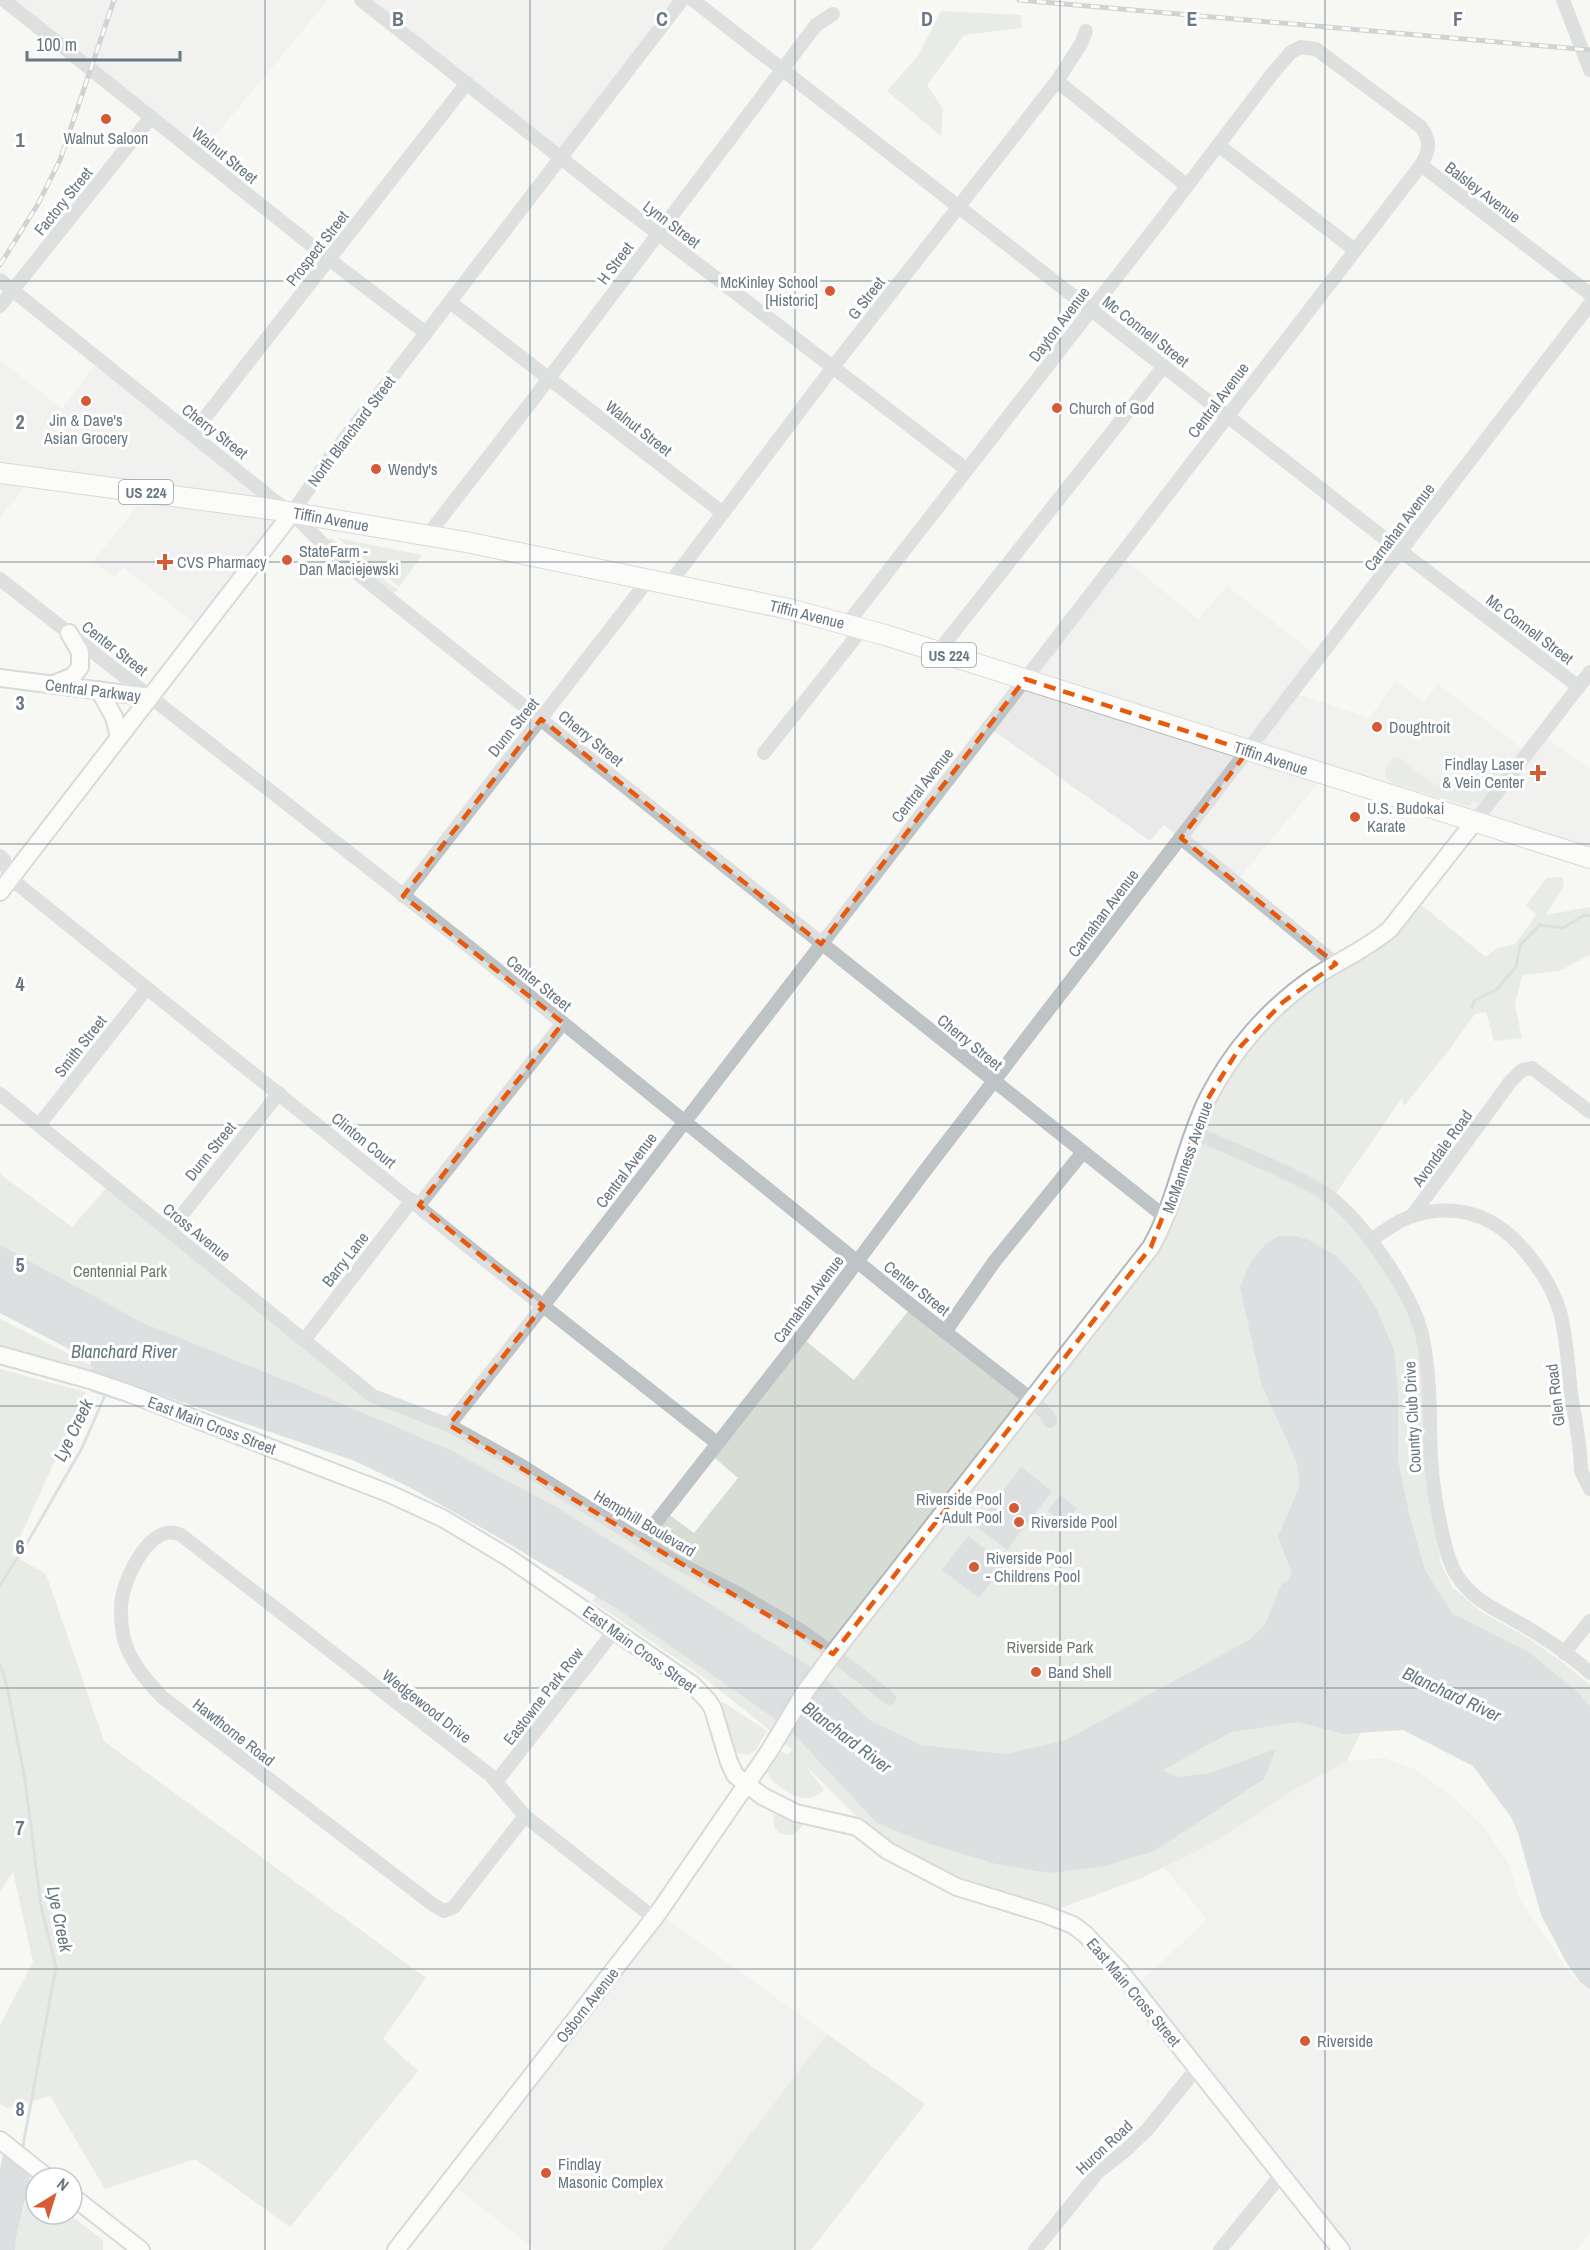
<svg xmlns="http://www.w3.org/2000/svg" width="1590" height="2250" font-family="'Archivo Narrow',sans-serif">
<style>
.built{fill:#e8e9e8}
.green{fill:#d7dcd4}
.water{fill:#bac3c8}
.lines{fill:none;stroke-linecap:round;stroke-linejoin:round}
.stream{stroke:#bac3c8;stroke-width:3}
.major-casing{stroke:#b2b7ba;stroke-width:20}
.highway-casing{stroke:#b2b6b9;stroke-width:22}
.minor{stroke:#bec3c6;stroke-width:14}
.major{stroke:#fff;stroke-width:16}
.highway{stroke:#fff;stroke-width:20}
.rail-casing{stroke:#a0a7ac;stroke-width:5}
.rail{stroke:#fff;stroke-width:3;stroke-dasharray:9;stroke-linecap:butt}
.major-bridge-casing{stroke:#b2b7ba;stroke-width:20;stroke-linecap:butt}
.major-bridge{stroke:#fff;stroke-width:16}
.marked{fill:none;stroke:#e8590c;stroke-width:4.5;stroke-dasharray:12 8;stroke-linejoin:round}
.grid{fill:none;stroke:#687783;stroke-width:1.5;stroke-opacity:0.55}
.poi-dot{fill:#d55b36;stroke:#fff;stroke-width:2}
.labels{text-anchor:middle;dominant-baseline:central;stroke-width:6;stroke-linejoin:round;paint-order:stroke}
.shield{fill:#fff;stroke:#95a0a8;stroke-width:1.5}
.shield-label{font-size:15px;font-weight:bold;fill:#687783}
.poi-label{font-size:16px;fill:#687783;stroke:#fff;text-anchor:start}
.street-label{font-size:16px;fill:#687783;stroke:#fff}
.park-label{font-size:16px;fill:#6b7b67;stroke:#fff}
.water-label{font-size:18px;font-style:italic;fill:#64777f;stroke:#fff}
.grid-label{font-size:20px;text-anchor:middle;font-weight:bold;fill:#687783;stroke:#fff;stroke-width:6;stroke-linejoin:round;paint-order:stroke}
</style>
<rect width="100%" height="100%" fill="#f7f7f4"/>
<!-- built -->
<g class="built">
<path d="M4 0H328L199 155Z"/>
<path d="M361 0H682L560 158Z"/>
<path d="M0 360 62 409 99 360 292 513 203 630 123 567 115 578 93 562 148 493 32 477 0 518Z"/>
<path d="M1120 556 1198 619 1227 586 1320 658 1294 693 1369 718 1396 681 1424 702 1438 684 1528 753 1542 735 1590 769V859L1325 775 1236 882 1164 825 1150 841 988 727Z"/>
<path d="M1384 1758 1413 1768 1449 1794 1485 1828 1509 1864 1520 1900 1568 1971 1590 1993V2232L1577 2250H1341L1134 1988 1207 1920 1164 1867 1206 1847 1294 1790 1347 1761Z"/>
<path d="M658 1913 827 2034 662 2250H536L449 2182Z"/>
</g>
<!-- green -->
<g class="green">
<path d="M941 11 1021 15 1022 28 964 35 927 85 943 109 941 136 887 91 918 56Z"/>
<path d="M331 538 398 590 392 594 328 541Z"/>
<path d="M337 538 422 555 399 587Z"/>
<path d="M1503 756 1509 760 1508 767 1479 803 1472 801 1470 806 1395 784C1380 776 1385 768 1394 757H1398L1436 786 1442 779 1465 788 1472 794Z"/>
<path d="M1562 877 1564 886 1546 915 1590 907V955L1559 971 1522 975 1515 1005 1522 1038 1494 1041 1486 1012 1475 1014 1446 1054 1404 1106 1402 1098 1332 1199 1364 1233 1421 1332 1436 1531 1441 1564 1452 1587 1483 1613 1525 1636 1565 1664 1590 1685V1708L1393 1667 1347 1761 1294 1790 1206 1847 1139 1879 1058 1909 961 1880 892 1844 861 1821 806 1766 824 1790C819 1794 814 1798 807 1798 793 1798 773 1785 767 1773L782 1751 787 1755 791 1751 795 1753 762 1724 699 1674 592 1601 613 1575 0 1281V1174L72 1227 111 1183 373 1396 449 1425 641 1540 664 1511 694 1533 738 1478 709 1453 801 1337 854 1380 912 1306 1031 1399 1151 1247 1182 1164 1240 1047 1415 900 1486 957 1497 948 1515 944 1536 915 1526 905 1547 878Z"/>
<path d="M0 1319 91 1365 93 1373 0 1349Z"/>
<path d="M0 1369 86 1392 12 1555 46 1574 104 1741 426 1978 383 2039 418 2071 290 2227 195 2159 105 2189 50 2096 7 2108 0 2104V2025L33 1962 13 1872 0 1891Z"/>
<path d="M723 1702 767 1731 755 1751 749 1755 738 1753 735 1749 719 1703Z"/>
<path d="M773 1814 805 1823 800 1829 792 1835 780 1834 774 1827Z"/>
<path d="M827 2034 925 2104 811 2250H662Z"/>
<path d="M30 2184 36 2189V2214H69L103 2240V2250H15L16 2238Z"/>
</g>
<!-- water -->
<g class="water">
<path d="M1279 1236H1294L1309 1240 1335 1255 1357 1278 1376 1308 1394 1350 1398 1391V1460L1410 1518 1425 1570 1452 1613 1530 1653 1581 1695 1590 1707V1990L1580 1982 1566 1962 1541 1915 1518 1833 1511 1817 1473 1766 1403 1730 1344 1734 1298 1722 1231 1732 1163 1770 1178 1777 1210 1773 1276 1749 1264 1779 1154 1851 1105 1866 1049 1873 996 1864 927 1843 877 1823 787 1727 614 1607 496 1536 411 1488 355 1461 129 1384 120 1401 92 1392 93 1374 90 1360 0 1313V1245L143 1323 297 1385 448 1449 558 1508 818 1672 871 1721 920 1745 1005 1754 1064 1741 1249 1640 1265 1625 1282 1583 1289 1580 1292 1573 1278 1537 1300 1485 1296 1460 1262 1386 1240 1287 1250 1263 1265 1245Z"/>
<path d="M1021 1467 1052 1491 1007 1550 976 1526Z"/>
<path d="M1060 1495 1077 1508 1064 1524 1048 1511Z"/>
<path d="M968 1536 1005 1564 979 1598 942 1570Z"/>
<path d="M5 2144 33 2166 16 2238 15 2250H0V2169Z"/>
</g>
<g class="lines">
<!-- stream -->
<g class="stream">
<path d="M1472 1008 1475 1000 1496 990 1516 967 1520 945 1540 925 1562 928 1585 915 1590 916"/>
<path d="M0 1585 30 1538 82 1448 106 1393"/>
<path d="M0 1664 7 1686 25 1780 41 1906 56 1967 22 2151"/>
</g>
<defs>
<g id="major">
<path d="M0 678 150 697"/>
<path d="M54 684 73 676 80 667V652L69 633"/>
<path d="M99 690 114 717 119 737"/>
<path d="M0 892 292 513"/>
<path d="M0 1355 90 1380 128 1393 388 1493 444 1519 509 1558 693 1685 708 1701 713 1709 729 1762 735 1775 762 1796 796 1813 857 1827 888 1851 957 1887 1045 1914 1073 1925 1085 1934 1120 1971 1341 2250"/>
<path d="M839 1646 1151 1247C1177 1201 1184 1146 1208 1098 1232 1051 1269 1008 1313 978 1338 961 1367 949 1390 929L1475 821"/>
<path d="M0 2140 48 2178"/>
<path d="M72 2196 141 2250"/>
<path d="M396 2250 658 1913 768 1753"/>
</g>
<path id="highway" d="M0 473 270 509 466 542 789 609 885 635 1590 858"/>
</defs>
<!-- major casing -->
<use href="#major" class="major-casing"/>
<!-- highway casing -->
<use href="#highway" class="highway-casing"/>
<!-- minor -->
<g class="minor">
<path d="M4 0 330 260 426 333"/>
<path d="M361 0 614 200 966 469"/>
<path d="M693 0 1402 552 1579 687"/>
<path d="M1563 0 1590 70"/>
<path d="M1057 81 1186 185"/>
<path d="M1218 145 1355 250"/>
<path d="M1421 165 1590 294"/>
<path d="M0 280 276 502 292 513 323 544 362 577 1165 1217"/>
<path d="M450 302 723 513"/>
<path d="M0 306 151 117"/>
<path d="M192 434 467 83"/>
<path d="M292 513 329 459 682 0"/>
<path d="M427 536 528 406 816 25 833 14"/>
<path d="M0 579 468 946 912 1306 1031 1399 1047 1415 1050 1421"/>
<path d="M670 583 833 367 1057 81 1081 44 1086 31"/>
<path d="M938 652 1164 366"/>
<path d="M764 753 863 628"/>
<path d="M1475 821 1590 672"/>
<path d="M1181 838 1336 964"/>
<path d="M0 856 4 860 10 878 476 1253 717 1443"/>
<path d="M403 896 649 579"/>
<path d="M0 1094 373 1396 449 1425 517 1463 674 1561 739 1594 800 1630 828 1650 889 1698"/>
<path d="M39 1125 147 988"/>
<path d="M1194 1132C1236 1152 1281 1167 1321 1191 1359 1214 1411 1291 1422 1334 1429 1365 1430 1396 1430 1428 1430 1465 1434 1500 1443 1536 1446 1549 1449 1563 1456 1574 1473 1602 1502 1612 1528 1628 1549 1641 1572 1656 1590 1673"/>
<path d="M419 1205 563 1023"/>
<path d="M1412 1216C1461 1201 1499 1217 1529 1256 1542 1272 1554 1291 1560 1312 1567 1338 1568 1366 1571 1393 1575 1419 1581 1446 1581 1471L1590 1489"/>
<path d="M169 1231 279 1093"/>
<path d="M1370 1240 1400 1221 1412 1216 1510 1082 1522 1070 1532 1068 1590 1112"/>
<path d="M945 1332 994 1262 1083 1152"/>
<path d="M305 1339 412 1200"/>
<path d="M449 1425 543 1306 1421 165C1430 150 1431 141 1421 127L1316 49 1301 47 1291 52 1273 73 1168 211 847 624"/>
<path d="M642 1540 801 1337 924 1172 1590 304"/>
<path d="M1564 1653 1590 1621"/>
<path d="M496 1782 615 1630"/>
<path d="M525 1816 454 1907 444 1911 432 1904 162 1697C145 1679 128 1659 123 1635 121 1623 120 1609 122 1598 126 1575 152 1520 181 1535L490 1775 525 1816 654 1918"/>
<path d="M1035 2250 1098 2172 1126 2150 1147 2130 1197 2068"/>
<path d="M1220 2250 1281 2175"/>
</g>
<!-- major -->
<use href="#major" class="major"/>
<!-- highway -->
<use href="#highway" class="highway"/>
<defs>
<g id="rail">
<path d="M1019 0 1590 50"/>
<path d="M0 265 38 204 60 160 114 0"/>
</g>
</defs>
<!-- rail casing -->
<use href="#rail" class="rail-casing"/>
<!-- rail -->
<use href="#rail" class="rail"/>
<defs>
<path id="major-bridge" d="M768 1753 805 1692 839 1646"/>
</defs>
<!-- major-bridge casing -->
<use href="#major-bridge" class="major-bridge-casing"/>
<!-- major-bridge -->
<use href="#major-bridge" class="major-bridge"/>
</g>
<!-- marked area -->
<path d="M0 0H1590V2250H0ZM1025 679 1248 751 1181 838 1336 964 1283 1002 1240 1047 1207 1100 1151 1247 833 1654 449 1425 543 1306 419 1205 563 1023 403 896 541 719 821 944Z" fill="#f7f7f4" fill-opacity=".55" fill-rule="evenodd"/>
<path class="marked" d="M1025 679 1248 751 1181 838 1336 964 1283 1002 1240 1047 1207 1100 1151 1247 833 1654 449 1425 543 1306 419 1205 563 1023 403 896 541 719 821 944Z"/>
<!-- grid -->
<path class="grid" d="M265 0V2250M530 0V2250M795 0V2250M1060 0V2250M1325 0V2250M0 281H1590M0 562H1590M0 844H1590M0 1125H1590M0 1406H1590M0 1688H1590M0 1969H1590"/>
<!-- markers -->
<g class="poi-dot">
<circle cx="106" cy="119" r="6"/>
<circle cx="830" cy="291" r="6"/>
<circle cx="86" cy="401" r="6"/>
<circle cx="1057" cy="408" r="6"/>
<circle cx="376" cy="469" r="6"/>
<circle cx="287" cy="560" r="6"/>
<path d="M162 553h6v6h6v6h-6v6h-6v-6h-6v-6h6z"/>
<circle cx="1377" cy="727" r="6"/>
<path d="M1535 764h6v6h6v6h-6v6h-6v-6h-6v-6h6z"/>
<circle cx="1355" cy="817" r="6"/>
<circle cx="1014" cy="1508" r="6"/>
<circle cx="1019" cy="1522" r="6"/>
<circle cx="974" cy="1567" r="6"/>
<circle cx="1036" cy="1672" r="6"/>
<circle cx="1305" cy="2041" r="6"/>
<circle cx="546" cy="2173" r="6"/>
</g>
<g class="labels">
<!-- shield labels -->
<g class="shield">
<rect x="119" y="480" width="54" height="24" rx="4.5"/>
<rect x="922" y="643" width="54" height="24" rx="4.5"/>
</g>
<g class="shield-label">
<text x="146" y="492">US 224</text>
<text x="949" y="655">US 224</text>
</g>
<!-- poi labels -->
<g class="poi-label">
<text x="106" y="138" text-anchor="middle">Walnut Saloon</text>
<text x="818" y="282" text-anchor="end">McKinley School<tspan x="818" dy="18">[Historic]</tspan></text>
<text x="1069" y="408">Church of God</text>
<text x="86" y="420" text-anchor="middle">Jin &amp; Dave's<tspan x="86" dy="18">Asian Grocery</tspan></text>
<text x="388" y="469">Wendy's</text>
<text x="299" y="551">StateFarm -<tspan x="299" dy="18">Dan Maciejewski</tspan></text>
<text x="177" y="562">CVS Pharmacy</text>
<text x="1389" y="727">Doughtroit</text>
<text x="1524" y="764" text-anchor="end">Findlay Laser<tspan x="1524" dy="18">&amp; Vein Center</tspan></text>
<text x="1367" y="808">U.S. Budokai<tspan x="1367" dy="18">Karate</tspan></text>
<text x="1002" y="1499" text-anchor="end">Riverside Pool<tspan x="1002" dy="18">- Adult Pool</tspan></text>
<text x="1031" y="1522">Riverside Pool</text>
<text x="986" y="1558">Riverside Pool<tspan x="986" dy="18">- Childrens Pool</tspan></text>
<text x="1048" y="1672">Band Shell</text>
<text x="1317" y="2041">Riverside</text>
<text x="558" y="2164">Findlay<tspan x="558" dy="18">Masonic Complex</tspan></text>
</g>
<!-- street labels -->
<g class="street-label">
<text transform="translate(225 155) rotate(39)">Walnut Street</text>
<text transform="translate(1483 192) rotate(37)">Balsley Avenue</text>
<text transform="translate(63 201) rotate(-51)">Factory Street</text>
<text transform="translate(672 224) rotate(37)">Lynn Street</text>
<text transform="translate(317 248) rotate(-52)">Prospect Street</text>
<text transform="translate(615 263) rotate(-53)">H Street</text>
<text transform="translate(866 298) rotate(-52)">G Street</text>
<text transform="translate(1059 324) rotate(-53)">Dayton Avenue</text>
<text transform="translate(1146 331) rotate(38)">Mc Connell Street</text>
<text transform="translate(1218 400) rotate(-53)">Central Avenue</text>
<text transform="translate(639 428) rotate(38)">Walnut Street</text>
<text transform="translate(215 431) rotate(38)">Cherry Street</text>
<text transform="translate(351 431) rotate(-53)">North Blanchard Street</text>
<text transform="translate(331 519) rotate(10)">Tiffin Avenue</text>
<text transform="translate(1399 527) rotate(-53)">Carnahan Avenue</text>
<text transform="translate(807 614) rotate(14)">Tiffin Avenue</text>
<text transform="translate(1530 629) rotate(37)">Mc Connell Street</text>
<text transform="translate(115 648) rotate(38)">Center Street</text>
<text transform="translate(93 690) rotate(7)">Central Parkway</text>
<text transform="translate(513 727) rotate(-51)">Dunn Street</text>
<text transform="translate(591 738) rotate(39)">Cherry Street</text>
<text transform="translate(1271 758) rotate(18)">Tiffin Avenue</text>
<text transform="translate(922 785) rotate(-52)">Central Avenue</text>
<text transform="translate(1103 913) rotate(-53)">Carnahan Avenue</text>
<text transform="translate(539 983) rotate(39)">Center Street</text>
<text transform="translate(970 1042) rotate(39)">Cherry Street</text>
<text transform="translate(80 1046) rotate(-52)">Smith Street</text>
<text transform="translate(364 1140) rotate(39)">Clinton Court</text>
<text transform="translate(1442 1148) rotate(-54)">Avondale Road</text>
<text transform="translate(210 1151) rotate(-51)">Dunn Street</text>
<text transform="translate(1187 1157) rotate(-70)">McManness Avenue</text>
<text transform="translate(626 1170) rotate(-53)">Central Avenue</text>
<text transform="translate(197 1232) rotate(39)">Cross Avenue</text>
<text transform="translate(345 1259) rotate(-52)">Barry Lane</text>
<text transform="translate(917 1288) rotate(38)">Center Street</text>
<text transform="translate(808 1299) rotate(-53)">Carnahan Avenue</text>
<text transform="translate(1555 1395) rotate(-97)">Glen Road</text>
<text transform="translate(1412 1417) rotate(-93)">Country Club Drive</text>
<text transform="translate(212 1425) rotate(21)">East Main Cross Street</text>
<text transform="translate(645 1523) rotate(31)">Hemphill Boulevard</text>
<text transform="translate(640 1649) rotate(36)">East Main Cross Street</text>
<text transform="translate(543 1696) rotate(-52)">Eastowne Park Row</text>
<text transform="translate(427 1706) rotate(38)">Wedgewood Drive</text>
<text transform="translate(234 1732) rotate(38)">Hawthorne Road</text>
<text transform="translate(1134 1992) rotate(50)">East Main Cross Street</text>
<text transform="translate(587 2005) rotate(-52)">Osborn Avenue</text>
<text transform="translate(1104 2147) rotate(-43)">Huron Road</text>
</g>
<!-- park labels -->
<g class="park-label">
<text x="120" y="1271">Centennial Park</text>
<text x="1050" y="1647">Riverside Park</text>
</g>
<!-- water labels -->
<g class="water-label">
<text x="124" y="1351">Blanchard River</text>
<text transform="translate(73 1430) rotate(-64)">Lye Creek</text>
<text transform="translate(1452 1694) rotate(25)">Blanchard River</text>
<text transform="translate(847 1737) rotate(37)">Blanchard River</text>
<text transform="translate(60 1919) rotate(78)">Lye Creek</text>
</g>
</g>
<g class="grid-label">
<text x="398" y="26">B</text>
<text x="662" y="26">C</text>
<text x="927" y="26">D</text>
<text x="1192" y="26">E</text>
<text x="1458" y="26">F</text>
<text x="20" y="147">1</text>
<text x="20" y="429">2</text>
<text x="20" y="710">3</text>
<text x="20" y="991">4</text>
<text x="20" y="1272">5</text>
<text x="20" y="1554">6</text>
<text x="20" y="1835">7</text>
<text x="20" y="2116">8</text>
</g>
<!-- north arrow -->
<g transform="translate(54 2196) rotate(38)"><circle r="28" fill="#ffffff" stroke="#c3c9cd" stroke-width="1.5"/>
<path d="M0-4.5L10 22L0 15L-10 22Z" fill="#d55b36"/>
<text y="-9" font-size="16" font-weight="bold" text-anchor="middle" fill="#687783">N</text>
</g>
<!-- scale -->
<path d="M27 51v9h153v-9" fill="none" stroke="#687783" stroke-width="3"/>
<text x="36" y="51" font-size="18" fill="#687783" stroke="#ffffff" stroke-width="4.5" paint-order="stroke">100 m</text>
</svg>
